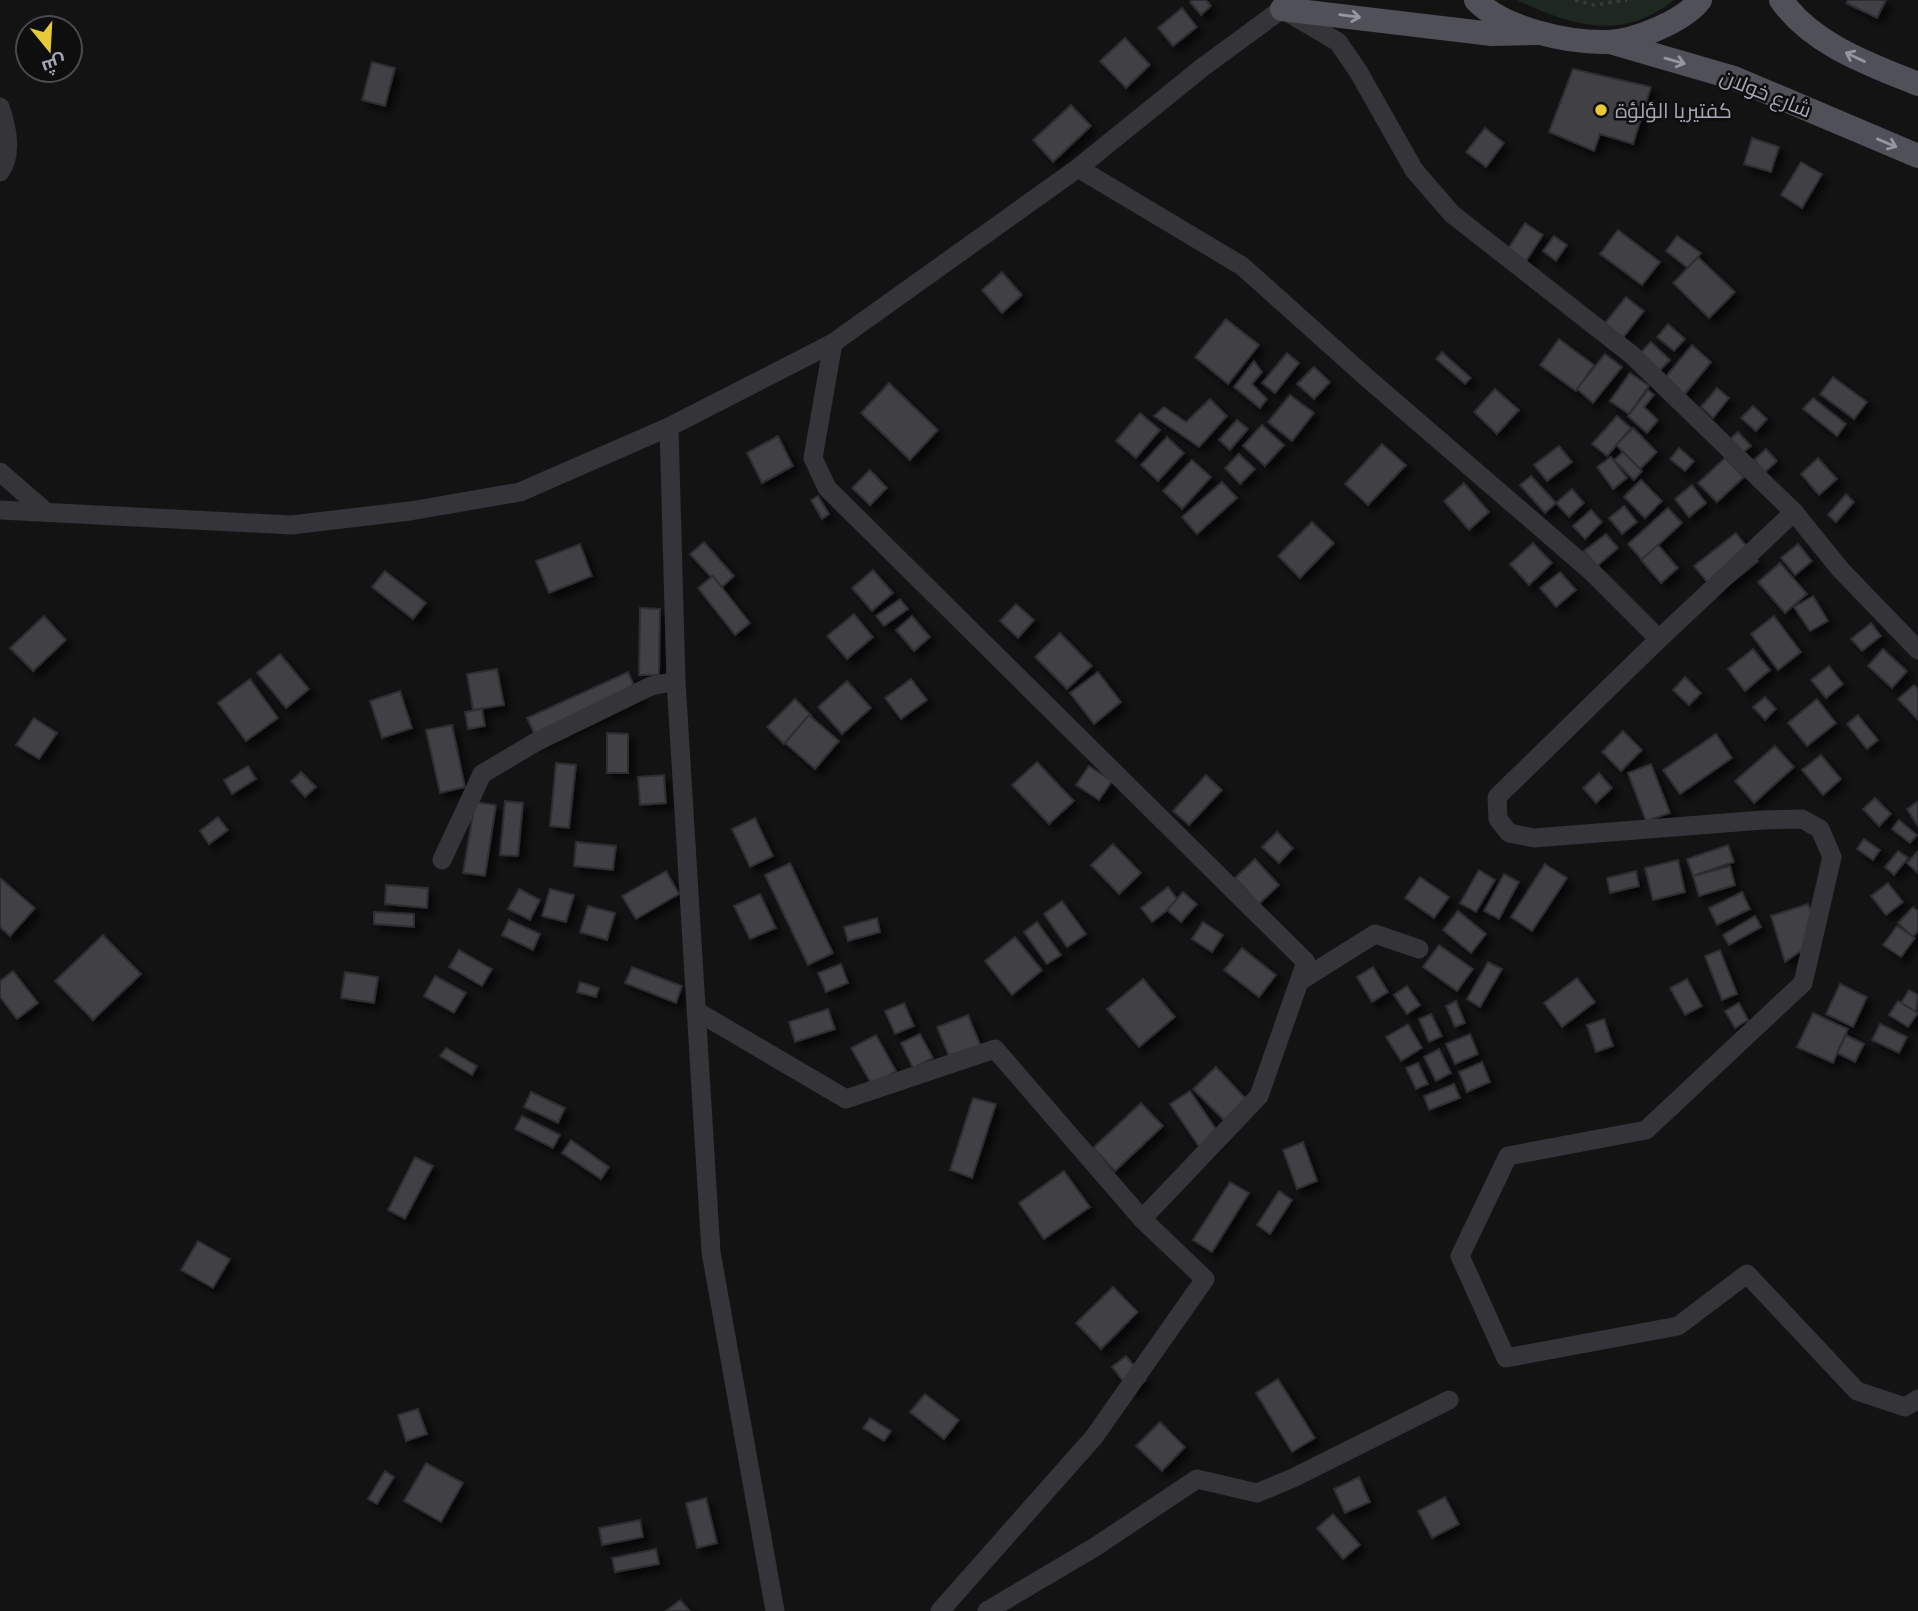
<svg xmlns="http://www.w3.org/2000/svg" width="1918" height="1611" font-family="'PT Sans Narrow',Cairo,sans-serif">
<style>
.green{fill:#1f2721}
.building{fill:#3f4044;stroke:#2e2d30;stroke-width:2;filter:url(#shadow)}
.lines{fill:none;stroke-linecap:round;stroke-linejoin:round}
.path{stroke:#3a3b40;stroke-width:3.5;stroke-dasharray:3.5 5;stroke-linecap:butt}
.minor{stroke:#343439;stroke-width:19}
.major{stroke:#505158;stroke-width:24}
.oneway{stroke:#9496a2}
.poi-dot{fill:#e8c938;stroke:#0e0e0f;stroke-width:2.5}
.labels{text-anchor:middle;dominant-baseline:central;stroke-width:5;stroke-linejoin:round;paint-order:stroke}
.street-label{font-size:21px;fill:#a5a7b4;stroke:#0e0e0f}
.poi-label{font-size:21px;fill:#a5a7b4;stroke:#0e0e0f;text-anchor:start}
</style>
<defs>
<filter id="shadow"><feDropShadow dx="6" dy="6" stdDeviation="3.5" flood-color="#0009"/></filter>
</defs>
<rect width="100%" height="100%" fill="#131314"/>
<!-- green -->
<path class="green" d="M1517 0H1674C1622 42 1571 26 1517 0Z"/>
<!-- building -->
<g class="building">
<path d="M1192 0H1206L1211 6 1201 15 1190 2Z"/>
<path d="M1848 0H1886L1877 18 1846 3Z"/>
<path d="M1182 8 1197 27 1173 46 1158 28Z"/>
<path d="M1125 38 1150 65 1126 88 1100 61Z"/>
<path d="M372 62 395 68 385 106 362 100Z"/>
<path d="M1573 69 1651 87 1633 144 1600 134 1594 151 1549 132Z"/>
<path d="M1071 105 1091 126 1053 162 1033 140Z"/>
<path d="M1485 128 1504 143 1486 167 1466 152Z"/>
<path d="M1752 138 1779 147 1771 172 1744 164Z"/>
<path d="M1801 162 1822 174 1802 208 1781 195Z"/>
<path d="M1525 223 1543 235 1526 261 1508 249Z"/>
<path d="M1618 230 1660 262 1642 285 1600 254Z"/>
<path d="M1554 236 1567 245 1556 261 1543 251Z"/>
<path d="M1677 236 1701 253 1689 269 1666 251Z"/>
<path d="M1698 257 1735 292 1709 318 1673 283Z"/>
<path d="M1002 272 1022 295 1002 313 982 290Z"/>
<path d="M1626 297 1644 311 1614 349 1596 334Z"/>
<path d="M1226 319 1259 345 1228 384 1195 357Z"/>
<path d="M1668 324 1685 339 1674 351 1657 337Z"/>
<path d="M1559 339 1594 365 1576 391 1540 365Z"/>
<path d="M1651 342 1670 360 1656 374 1637 356Z"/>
<path d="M1692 345 1711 362 1684 395 1664 379Z"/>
<path d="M1442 352 1471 378 1465 384 1436 359Z"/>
<path d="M1287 353 1299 363 1275 393 1262 383Z"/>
<path d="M1605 354 1622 367 1593 403 1577 389Z"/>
<path d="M1254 361 1262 372 1252 384 1267 399 1260 408 1234 387Z"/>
<path d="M1314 367 1330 382 1314 399 1297 384Z"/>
<path d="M1630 373 1649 386 1629 414 1610 401Z"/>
<path d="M1833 377 1867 402 1854 419 1820 394Z"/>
<path d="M889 383 938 430 910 460 861 413Z"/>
<path d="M1717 388 1729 398 1713 418 1701 407Z"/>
<path d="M1495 389 1519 410 1497 434 1474 412Z"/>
<path d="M1648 390 1654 395 1644 407 1658 420 1647 433 1628 416Z"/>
<path d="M1290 395 1314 413 1292 441 1268 422Z"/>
<path d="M1813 398 1846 424 1837 436 1803 409Z"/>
<path d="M1210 399 1227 416 1199 447 1154 416 1164 407 1186 422Z"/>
<path d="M1753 406 1767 419 1756 431 1741 418Z"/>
<path d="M1140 413 1160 430 1136 458 1116 441Z"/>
<path d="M1617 416 1631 428 1607 456 1592 444Z"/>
<path d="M1237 420 1248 429 1230 450 1219 440Z"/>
<path d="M1262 425 1284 445 1265 466 1243 446Z"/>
<path d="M1633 428 1657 452 1640 469 1616 445Z"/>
<path d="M1738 432 1751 446 1737 458 1724 444Z"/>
<path d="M778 436 793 466 762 483 747 453Z"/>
<path d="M1167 437 1184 453 1158 481 1141 465Z"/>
<path d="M1382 444 1406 465 1368 505 1345 484Z"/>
<path d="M1559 446 1572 462 1547 481 1534 465Z"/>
<path d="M1679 448 1694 461 1685 471 1670 459Z"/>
<path d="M1766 449 1777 461 1765 472 1754 460Z"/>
<path d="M1623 452 1642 471 1634 480 1614 460Z"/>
<path d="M1239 454 1255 469 1240 484 1225 468Z"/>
<path d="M1611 457 1627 478 1613 489 1597 467Z"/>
<path d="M1725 458 1744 477 1717 502 1698 483Z"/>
<path d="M1818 458 1837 479 1819 495 1801 474Z"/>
<path d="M1192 460 1211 477 1182 509 1163 491Z"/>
<path d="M870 470 887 488 870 505 852 488Z"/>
<path d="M1531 476 1556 503 1545 513 1520 485Z"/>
<path d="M1641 480 1662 501 1645 518 1624 497Z"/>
<path d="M1222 482 1237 498 1197 534 1182 517Z"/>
<path d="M1464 483 1489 512 1469 530 1444 501Z"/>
<path d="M1692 485 1706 503 1689 517 1675 499Z"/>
<path d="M1572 489 1584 503 1569 517 1556 503Z"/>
<path d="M1846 494 1854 502 1836 522 1828 515Z"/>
<path d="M818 496 829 514 822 519 811 500Z"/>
<path d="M1624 506 1637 522 1622 534 1609 518Z"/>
<path d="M1668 508 1682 523 1642 560 1628 544Z"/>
<path d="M1591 510 1602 522 1585 539 1573 526Z"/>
<path d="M1312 522 1334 543 1300 578 1278 556Z"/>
<path d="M1736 533 1758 561 1717 594 1694 566Z"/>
<path d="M1606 534 1618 548 1597 566 1584 551Z"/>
<path d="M704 542 734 576 721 588 690 554Z"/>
<path d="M1533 543 1552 563 1529 585 1510 564Z"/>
<path d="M580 544 592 576 549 593 536 561Z"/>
<path d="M1798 544 1812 561 1795 575 1781 558Z"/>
<path d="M1658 545 1678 568 1661 583 1641 560Z"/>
<path d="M1780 563 1807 594 1785 613 1758 582Z"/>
<path d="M873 570 893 593 872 611 852 588Z"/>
<path d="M385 571 426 603 413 619 372 587Z"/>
<path d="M1560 572 1576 590 1556 607 1540 588Z"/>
<path d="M713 576 750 623 735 635 698 588Z"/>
<path d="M1813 596 1828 621 1810 631 1794 607Z"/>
<path d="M900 599 908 609 884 626 876 616Z"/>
<path d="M1016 604 1034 620 1018 638 1000 621Z"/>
<path d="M640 608 660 609 659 675H639Z"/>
<path d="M854 614 873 637 847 659 827 636Z"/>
<path d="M44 616 66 640 33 671 10 648Z"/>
<path d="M912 616 930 637 914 651 896 630Z"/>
<path d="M1774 616 1801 652 1778 670 1751 634Z"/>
<path d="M1871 623 1881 636 1862 651 1851 639Z"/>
<path d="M1060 633 1092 666 1067 689 1035 657Z"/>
<path d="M1753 649 1770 670 1745 691 1728 669Z"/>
<path d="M1883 649 1907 671 1892 688 1868 666Z"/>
<path d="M280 654 309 689 286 708 257 673Z"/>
<path d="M1829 666 1843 684 1826 698 1811 680Z"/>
<path d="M497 669 504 705 473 710 467 674Z"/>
<path d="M628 672 640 698 539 744 527 718Z"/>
<path d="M1098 672 1121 702 1094 724 1070 693Z"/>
<path d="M1685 677 1701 693 1689 705 1673 690Z"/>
<path d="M250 679 278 718 246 741 218 703Z"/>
<path d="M911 679 927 700 901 719 885 698Z"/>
<path d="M847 681 871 708 842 734 818 707Z"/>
<path d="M1914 685 1918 689V720L1898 699Z"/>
<path d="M400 691 412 728 382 738 370 701Z"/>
<path d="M1765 697 1776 709 1765 720 1753 707Z"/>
<path d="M795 699 812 716 784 744 767 727Z"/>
<path d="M1817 699 1836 723 1807 746 1788 723Z"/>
<path d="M482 709 485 726 468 729 465 712Z"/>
<path d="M809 715 839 741 815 769 785 743Z"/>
<path d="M1858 715 1878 740 1867 749 1847 724Z"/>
<path d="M34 718 57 733 39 759 16 745Z"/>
<path d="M452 725 465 787 440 793 426 730Z"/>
<path d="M1623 731 1642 750 1621 771 1602 752Z"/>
<path d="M607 733 628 734V773H607Z"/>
<path d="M1716 734 1732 758 1680 794 1663 770Z"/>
<path d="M1775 746 1794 767 1754 803 1735 781Z"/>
<path d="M1821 755 1841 779 1823 795 1802 770Z"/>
<path d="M1037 762 1074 801 1049 824 1012 785Z"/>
<path d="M556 763 576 765 569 828 550 826Z"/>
<path d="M1651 764 1670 813 1646 821 1628 773Z"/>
<path d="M248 766 256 779 232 794 224 780Z"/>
<path d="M1089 766 1112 781 1099 800 1076 785Z"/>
<path d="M301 772 316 787 305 797 291 781Z"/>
<path d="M1599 773 1612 788 1596 803 1583 788Z"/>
<path d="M664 775 666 803 640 805 638 777Z"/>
<path d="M1206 775 1222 790 1189 825 1173 811Z"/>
<path d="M1875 798 1891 814 1879 826 1863 809Z"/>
<path d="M505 801 523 803 518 856 500 855Z"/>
<path d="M475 802 496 805 485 876 463 873Z"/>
<path d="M1917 802 1918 804V826L1907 809Z"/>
<path d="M218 817 228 830 209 844 200 831Z"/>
<path d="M755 818 773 856 750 867 732 829Z"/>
<path d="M1899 820 1917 835 1910 843 1892 829Z"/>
<path d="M1277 832 1293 848 1279 863 1262 847Z"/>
<path d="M1864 839 1880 850 1873 860 1857 849Z"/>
<path d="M576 842 616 846 613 870 574 866Z"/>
<path d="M1113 844 1141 873 1119 894 1091 865Z"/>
<path d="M1728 845 1734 862 1693 876 1687 859Z"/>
<path d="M1898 851 1908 858 1894 875 1885 867Z"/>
<path d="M1918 851V873L1907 863Z"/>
<path d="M1255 859 1279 885 1259 904 1235 878Z"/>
<path d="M1678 860 1685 892 1653 900 1645 868Z"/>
<path d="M790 863 833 953 808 965 765 875Z"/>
<path d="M1545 864 1567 878 1532 931 1511 917Z"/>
<path d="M1730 866 1735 885 1699 896 1693 876Z"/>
<path d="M1479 870 1495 880 1476 912 1460 903Z"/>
<path d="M666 871 679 894 636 919 622 896Z"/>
<path d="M1636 871 1639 886 1610 893 1607 878Z"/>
<path d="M1504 874 1519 882 1499 919 1484 911Z"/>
<path d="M1420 877 1449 897 1434 918 1405 898Z"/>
<path d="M0 878 35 908 10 936 0 927Z"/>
<path d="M1888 883 1903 902 1886 915 1871 896Z"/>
<path d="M386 885 428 888 427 908 385 904Z"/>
<path d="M1168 887 1179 901 1152 922 1141 908Z"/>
<path d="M519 889 540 900 530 920 508 909Z"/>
<path d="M550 889 574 895 566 922 542 916Z"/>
<path d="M1183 892 1197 904 1181 922 1167 910Z"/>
<path d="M1742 892 1750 909 1717 925 1709 908Z"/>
<path d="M760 894 776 928 750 939 734 906Z"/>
<path d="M1062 901 1086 934 1067 947 1044 914Z"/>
<path d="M1808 904 1811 911 1804 949 1785 962 1771 916Z"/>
<path d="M588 906 615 913 607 940 580 932Z"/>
<path d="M1913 907 1918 911V931L1913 937 1898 923Z"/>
<path d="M1458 911 1486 934 1471 953 1443 930Z"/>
<path d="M374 912 414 914V927L374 924Z"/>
<path d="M1755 916 1761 927 1729 945 1723 935Z"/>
<path d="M877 918 880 932 848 941 844 927Z"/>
<path d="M509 920 540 934 533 950 502 935Z"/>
<path d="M1037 922 1061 955 1047 964 1024 932Z"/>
<path d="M1203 922 1223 935 1212 952 1192 939Z"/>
<path d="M1897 926 1915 938 1901 957 1883 945Z"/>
<path d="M103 935 141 974 93 1020 55 981Z"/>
<path d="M1015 937 1042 970 1012 995 985 961Z"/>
<path d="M1439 945 1473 969 1457 991 1423 967Z"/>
<path d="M1242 948 1276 975 1259 997 1224 970Z"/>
<path d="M459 950 492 969 482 986 449 967Z"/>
<path d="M1720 950 1737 994 1722 1000 1705 956Z"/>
<path d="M1488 962 1502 969 1480 1007 1467 999Z"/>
<path d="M841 964 848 983 826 992 818 973Z"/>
<path d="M632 967 682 986 676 1003 625 983Z"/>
<path d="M1373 967 1388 992 1372 1002 1357 977Z"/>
<path d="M13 971 38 1003 17 1019 0 997V981Z"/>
<path d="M345 972 378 977 374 1003 341 998Z"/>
<path d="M435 976 466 993 454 1013 424 996Z"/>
<path d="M1577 978 1595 1002 1562 1027 1544 1003Z"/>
<path d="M1143 979 1175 1017 1139 1047 1107 1009Z"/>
<path d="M1687 979 1702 1006 1685 1015 1670 988Z"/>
<path d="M580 982 599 988 596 997 577 992Z"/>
<path d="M1840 984 1867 997 1853 1027 1826 1014Z"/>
<path d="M1407 986 1420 1005 1407 1014 1394 995Z"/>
<path d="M1909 990 1918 995 1916 1012 1901 1003Z"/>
<path d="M1456 1001 1465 1023 1455 1027 1446 1006Z"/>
<path d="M1898 1001 1918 1013 1908 1027 1889 1015Z"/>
<path d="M904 1003 914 1026 895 1034 885 1011Z"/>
<path d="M1739 1003 1748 1020 1735 1028 1725 1011Z"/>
<path d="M828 1009 835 1029 795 1042 789 1022Z"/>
<path d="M1813 1013 1848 1029 1833 1063 1797 1047Z"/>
<path d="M1431 1014 1442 1036 1429 1042 1419 1019Z"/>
<path d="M968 1015 981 1047 950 1059 937 1027Z"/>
<path d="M1604 1019 1613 1046 1596 1052 1587 1025Z"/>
<path d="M1408 1024 1422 1048 1401 1061 1386 1037Z"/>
<path d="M1880 1024 1907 1037 1899 1053 1872 1040Z"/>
<path d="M920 1034 933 1058 913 1068 901 1043Z"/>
<path d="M1470 1034 1478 1054 1455 1064 1446 1044Z"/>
<path d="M876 1035 896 1071 872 1085 851 1048Z"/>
<path d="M1846 1035 1864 1044 1855 1062 1837 1053Z"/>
<path d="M446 1048 477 1066 472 1075 440 1056Z"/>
<path d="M1439 1049 1451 1073 1436 1081 1424 1057Z"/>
<path d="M1482 1062 1490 1082 1467 1092 1459 1072Z"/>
<path d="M1418 1063 1428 1084 1416 1089 1406 1068Z"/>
<path d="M1216 1067 1246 1099 1224 1120 1193 1089Z"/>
<path d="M1454 1084 1460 1098 1429 1110 1424 1096Z"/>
<path d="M1190 1091 1222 1138 1202 1151 1170 1104Z"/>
<path d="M531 1092 565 1108 558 1123 524 1107Z"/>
<path d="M973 1098 996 1104 972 1178 950 1170Z"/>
<path d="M1141 1103 1163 1126 1115 1171 1093 1148Z"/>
<path d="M522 1116 560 1135 553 1148 515 1129Z"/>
<path d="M571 1140 609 1167 601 1179 562 1153Z"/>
<path d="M1303 1142 1317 1181 1297 1189 1283 1150Z"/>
<path d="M415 1157 433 1166 405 1219 388 1210Z"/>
<path d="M1064 1171 1090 1207 1044 1239 1019 1203Z"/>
<path d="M1230 1182 1249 1193 1212 1252 1193 1240Z"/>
<path d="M1279 1191 1292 1200 1270 1234 1257 1225Z"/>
<path d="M198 1241 230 1259 213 1288 181 1270Z"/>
<path d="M1113 1287 1138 1312 1101 1349 1076 1323Z"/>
<path d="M1126 1356 1146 1380 1132 1392 1112 1367Z"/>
<path d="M1278 1379 1315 1438 1292 1452 1256 1393Z"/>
<path d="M925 1394 959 1420 944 1439 910 1412Z"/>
<path d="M418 1409 427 1434 406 1441 398 1415Z"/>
<path d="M870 1418 891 1431 884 1441 863 1428Z"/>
<path d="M1160 1422 1185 1447 1162 1471 1136 1446Z"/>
<path d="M426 1463 463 1483 441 1522 404 1501Z"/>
<path d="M385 1471 394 1477 377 1504 368 1499Z"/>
<path d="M1359 1477 1370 1502 1345 1513 1334 1489Z"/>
<path d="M1445 1497 1459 1524 1432 1538 1418 1511Z"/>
<path d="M706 1498 717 1543 697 1548 686 1503Z"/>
<path d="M1333 1514 1360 1545 1343 1559 1317 1528Z"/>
<path d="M640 1520 643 1537 602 1545 599 1528Z"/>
<path d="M656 1549 659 1564 615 1572 612 1558Z"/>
<path d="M680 1600 690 1611H666Z"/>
</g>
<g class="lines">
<!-- path -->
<path class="path" d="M1575 0 1594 5 1627 0"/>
<!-- minor -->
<g class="minor">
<path d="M0 107C7 127 13 154 0 172"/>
<path d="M1078 168 1242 266 1366 377 1592 572 1659 639 1794 512"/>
<path d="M669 427 676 681 711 1252 775 1611"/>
<path d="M0 472 46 512"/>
<path d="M0 510 291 525 410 511 520 492 669 427 833 343 1078 168 1203 67 1282 9 1338 42 1358 71 1414 170 1452 214 1632 355 1794 512 1840 569 1918 650"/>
<path d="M1659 639 1497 797 1498 819 1509 833 1534 838 1763 820 1802 819 1820 829 1832 857 1803 983 1646 1130 1508 1156 1460 1256 1506 1358 1678 1326 1747 1274 1857 1391 1905 1407 1918 1399"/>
<path d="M442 860 482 774 536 742 651 686 676 681"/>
<path d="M1300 981 1375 934 1419 949"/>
<path d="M698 1012 846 1099 995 1049 1142 1219 1259 1096 1306 962 827 488 813 458 833 343"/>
<path d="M940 1611 1094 1437 1205 1279 1142 1219"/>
<path d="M987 1611 1095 1547 1197 1479 1257 1493 1293 1478 1449 1400"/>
</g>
<!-- major -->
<g class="major">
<path d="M1476 0C1503 29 1569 43 1608 42 1635 41 1684 21 1700 0"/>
<path d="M1781 0C1813 45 1869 64 1918 84"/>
<path d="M1282 9 1492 34 1538 33"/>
<path d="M1610 42 1734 78 1918 156"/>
</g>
</g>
<!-- one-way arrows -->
<defs><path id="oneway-shaft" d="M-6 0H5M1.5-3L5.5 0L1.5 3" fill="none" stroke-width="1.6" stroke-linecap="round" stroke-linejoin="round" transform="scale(1.75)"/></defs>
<g class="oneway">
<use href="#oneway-shaft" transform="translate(1350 16) rotate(8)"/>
<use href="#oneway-shaft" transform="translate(1855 57) rotate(-154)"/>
<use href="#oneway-shaft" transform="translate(1675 61) rotate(16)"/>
<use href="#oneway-shaft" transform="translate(1887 143) rotate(23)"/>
</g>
<!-- markers -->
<circle class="poi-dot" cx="1601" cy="110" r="7"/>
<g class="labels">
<!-- street labels -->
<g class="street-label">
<text transform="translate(1766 93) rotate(22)">شارع خولان</text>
</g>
<!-- poi labels -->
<g class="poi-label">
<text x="1615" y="110">كفتيريا الؤلؤة</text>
</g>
</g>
<!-- north arrow -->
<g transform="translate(49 49) rotate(162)"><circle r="33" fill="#0e0e0f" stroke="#4a4b51" stroke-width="2"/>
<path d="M0-5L12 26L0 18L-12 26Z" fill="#e8c938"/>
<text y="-10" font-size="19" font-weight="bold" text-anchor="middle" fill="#a5a7b4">ش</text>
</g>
</svg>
